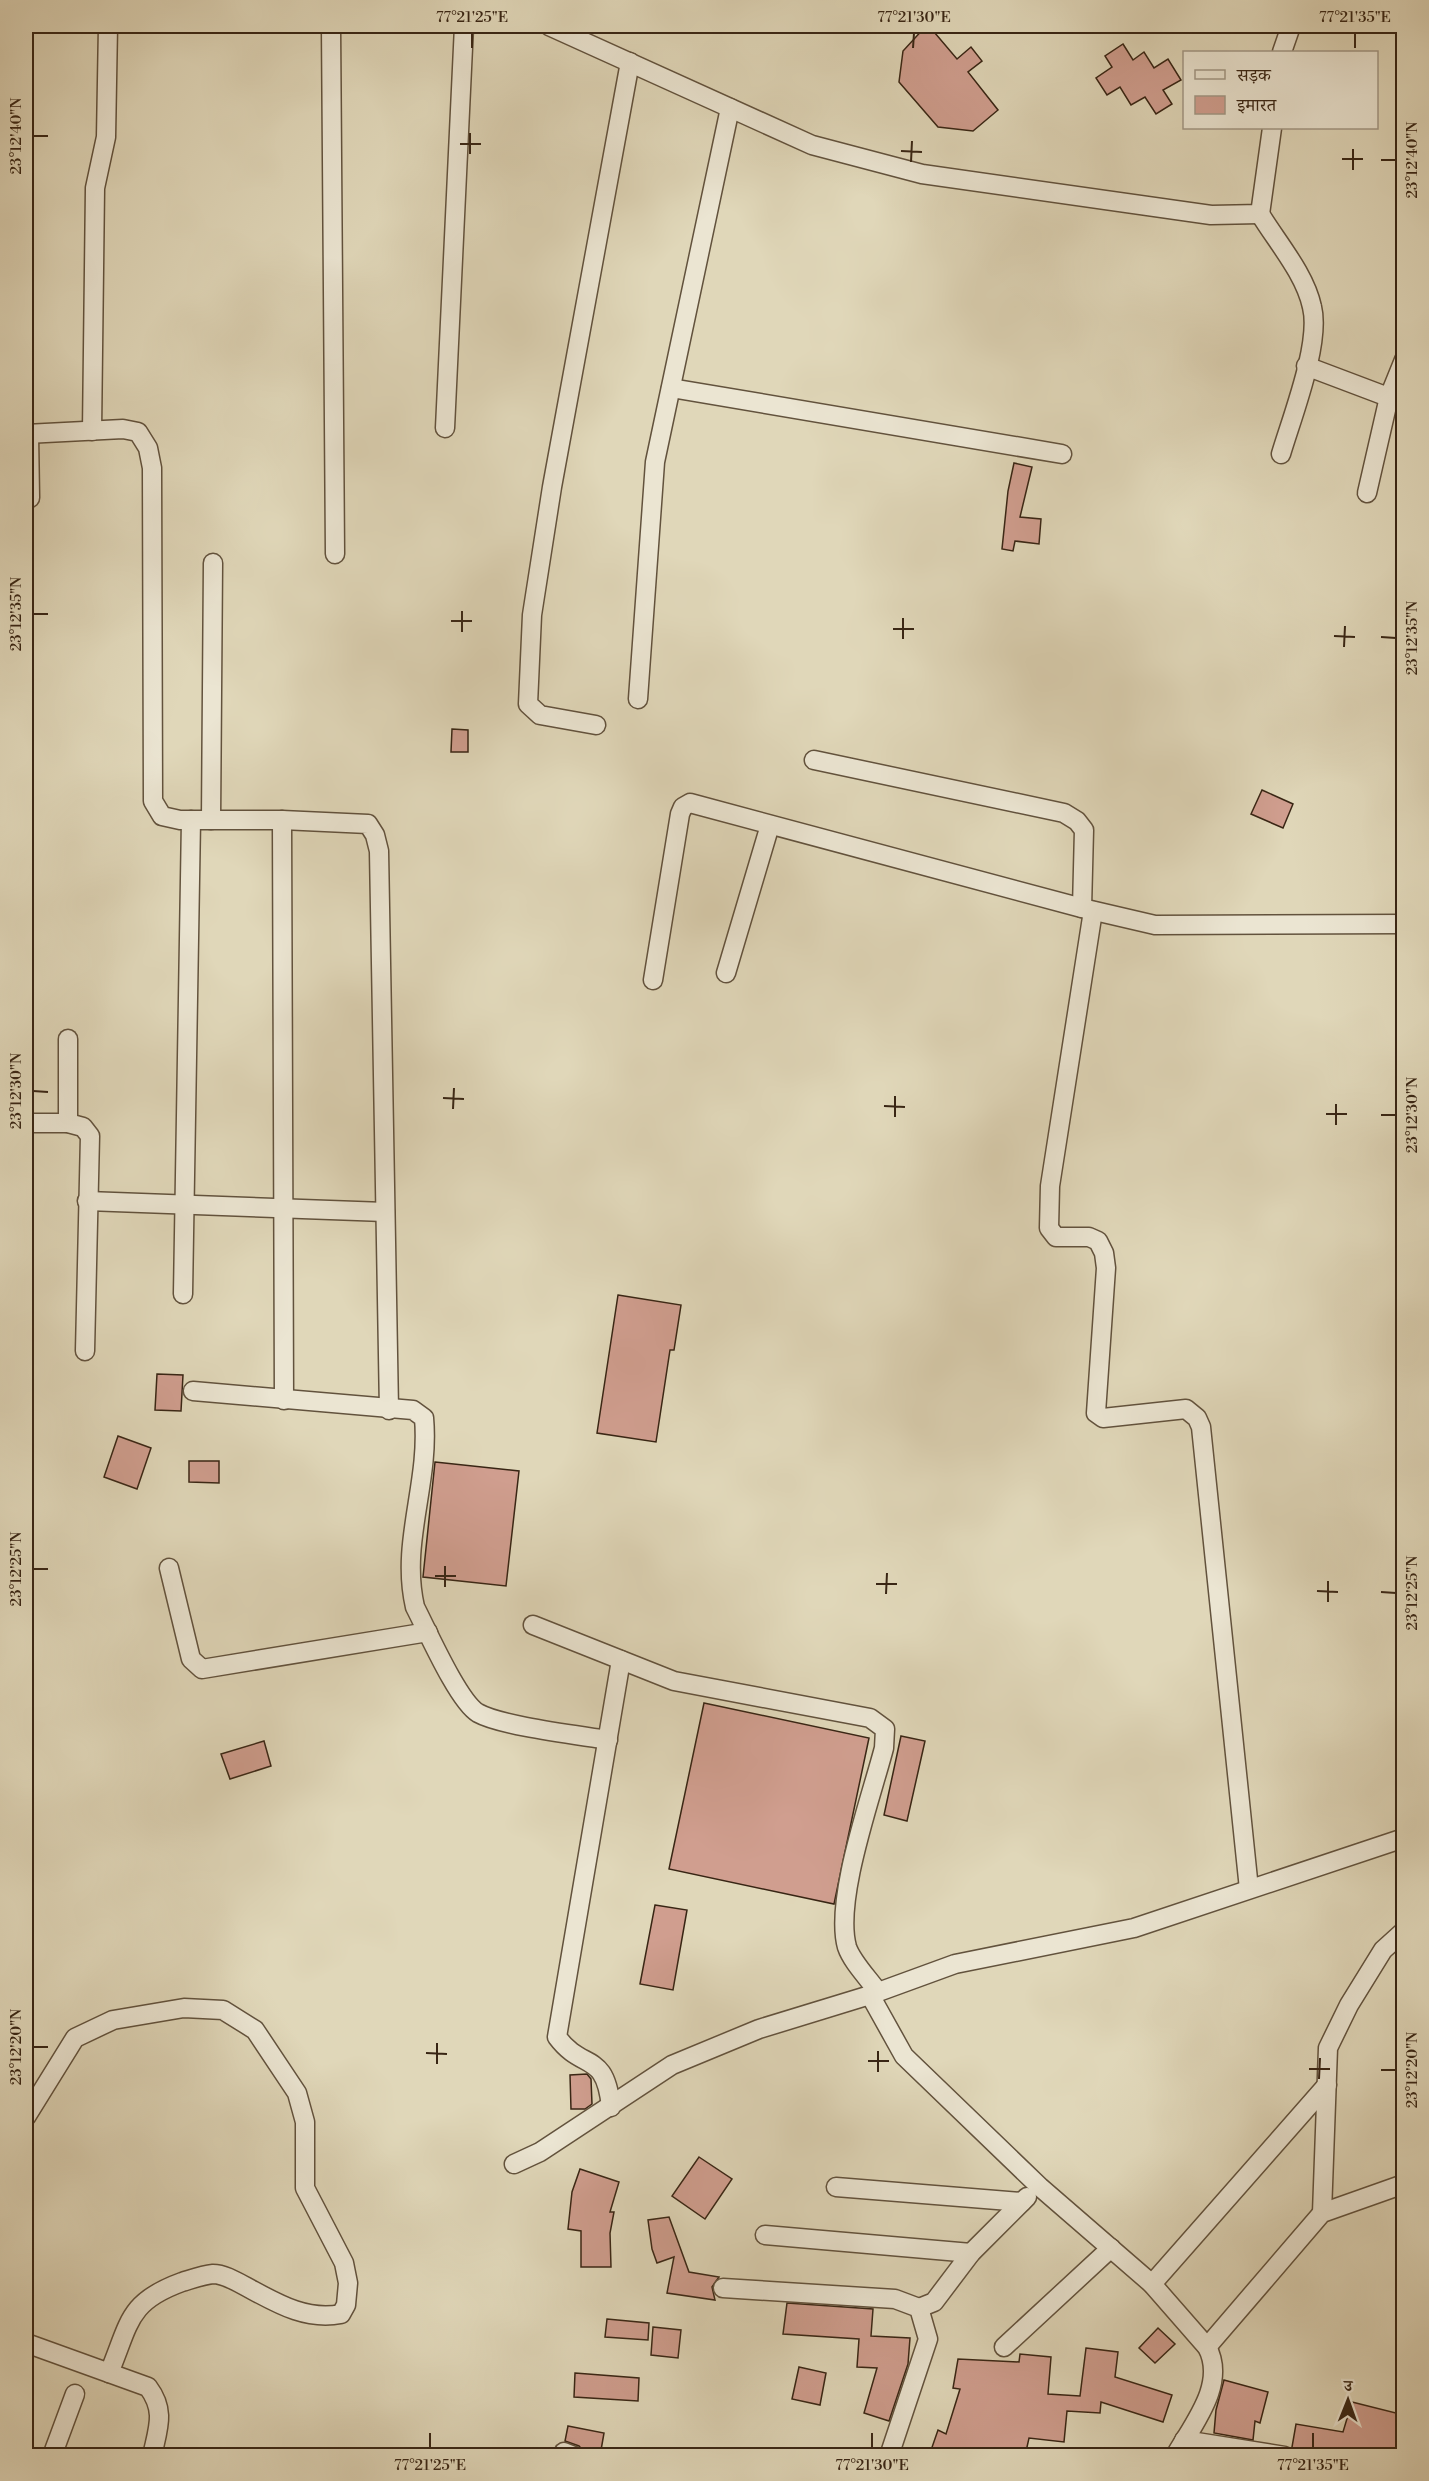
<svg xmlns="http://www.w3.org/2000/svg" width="1429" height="2481" font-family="'Libre Bodoni','Noto Serif Devanagari',serif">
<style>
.building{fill:#d09e8f;stroke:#382514;stroke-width:1.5}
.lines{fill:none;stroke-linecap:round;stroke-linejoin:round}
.street-casing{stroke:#62523d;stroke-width:21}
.street{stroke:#ebe5d2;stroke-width:18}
.ticks{fill:none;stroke:#382514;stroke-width:2}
.neatline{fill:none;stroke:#382514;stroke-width:2}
.ticks-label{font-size:15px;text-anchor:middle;fill:#382514}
</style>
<rect width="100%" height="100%" fill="#e0d7b9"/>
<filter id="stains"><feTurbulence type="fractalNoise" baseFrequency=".00333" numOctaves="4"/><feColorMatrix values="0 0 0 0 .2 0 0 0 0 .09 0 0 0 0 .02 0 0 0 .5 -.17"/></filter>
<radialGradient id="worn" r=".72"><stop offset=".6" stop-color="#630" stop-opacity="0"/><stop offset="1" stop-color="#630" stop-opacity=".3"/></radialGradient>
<!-- building -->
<g class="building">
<path d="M926 26H929L957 59 971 47 982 61 968 72 998 110 973 131 938 127 899 82 903 51Z"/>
<path d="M1123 44 1133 60 1144 52 1154 68 1168 59 1181 80 1163 90 1172 104 1156 114 1145 97 1131 105 1120 87 1107 95 1096 78 1112 67 1105 56Z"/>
<path d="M1014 463 1032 467 1020 517 1041 519 1039 544 1015 541 1013 551 1002 549 1008 491Z"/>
<path d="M452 729 468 730V752H451Z"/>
<path d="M1262 790 1293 804 1283 828 1251 814Z"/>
<path d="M618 1295 681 1305 674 1350H670L656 1442 597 1433Z"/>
<path d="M157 1374 183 1375 181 1411 155 1410Z"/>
<path d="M118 1436 151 1448 137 1489 104 1477Z"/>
<path d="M189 1461H219V1483L189 1482Z"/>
<path d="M435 1462 519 1471 506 1586 423 1577Z"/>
<path d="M704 1703 869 1738 834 1904 669 1869Z"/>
<path d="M901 1736 925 1741 907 1821 884 1815Z"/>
<path d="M264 1741 271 1766 230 1779 221 1754Z"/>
<path d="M655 1905 687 1910 673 1990 640 1984Z"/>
<path d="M587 2074 591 2079 592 2104 585 2109H571L570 2075Z"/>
<path d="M699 2157 732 2179 705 2219 672 2196Z"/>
<path d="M580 2169 619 2182 610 2212H614L610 2233 611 2267H581V2231L568 2229 572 2192Z"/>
<path d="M669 2217 689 2272 719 2277 712 2287 715 2300 667 2293 674 2257 657 2263 652 2249 648 2220Z"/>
<path d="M787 2303 873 2309 871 2336 910 2338 908 2364 889 2421 864 2413 877 2368 857 2367 859 2339 783 2334Z"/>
<path d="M607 2319 649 2323 648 2340 605 2337Z"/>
<path d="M653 2327 681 2330 678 2358 651 2355Z"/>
<path d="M1158 2328 1175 2344 1155 2363 1139 2348Z"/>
<path d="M1086 2348 1118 2352 1115 2377 1172 2395 1163 2422 1101 2402 1100 2413 1067 2411 1064 2442 1029 2438 1025 2456H929L938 2430 946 2434 960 2389 953 2388 958 2359 1019 2362 1020 2354 1051 2357 1048 2394 1080 2396Z"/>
<path d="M799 2367 826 2373 820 2405 792 2399Z"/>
<path d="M575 2373 639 2378 638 2401 574 2397Z"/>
<path d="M1224 2380 1268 2392 1260 2423 1255 2421 1253 2440 1214 2433 1216 2410Z"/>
<path d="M1352 2402 1404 2415V2456H1353L1333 2450 1332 2456H1324L1294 2450 1292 2447 1296 2424 1343 2432Z"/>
<path d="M568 2426 604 2433 600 2456 585 2453 579 2446 565 2441Z"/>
</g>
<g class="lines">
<defs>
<g id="street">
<path d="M331 26 335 554"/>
<path d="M549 26 812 145 922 174 1211 215 1260 214 1272 128"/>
<path d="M1282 52 1291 26"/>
<path d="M1260 214C1277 242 1305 274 1312 307 1321 343 1292 417 1281 454"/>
<path d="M1306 366 1404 403"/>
<path d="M671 388 1062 454"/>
<path d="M445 428 464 26"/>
<path d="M92 431 95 188 106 137 108 26"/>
<path d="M26 434 123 429 138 432 148 448 152 468 153 801 162 816 180 820H282L368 824 375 835 379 851 389 1410"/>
<path d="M29 434 30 498"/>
<path d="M1367 493 1389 397 1404 360"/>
<path d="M638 699 655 462 730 108"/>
<path d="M596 725 540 715 528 704 532 615 552 487 630 62"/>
<path d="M814 760 1064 813 1077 821 1084 830 1082 908"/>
<path d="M211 820 213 563"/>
<path d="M282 820 284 1400"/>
<path d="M1093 911 1050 1186 1049 1228 1056 1237H1089L1098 1241 1104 1253 1106 1268 1096 1413 1103 1418 1186 1409 1197 1418 1201 1427 1249 1889"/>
<path d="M726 973 770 825"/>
<path d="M653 980 680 814 683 807 690 803 1082 908 1155 925 1404 924"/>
<path d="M26 1123H68L83 1127 90 1136 85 1351"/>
<path d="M68 1123V1039"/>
<path d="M87 1201 385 1212"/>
<path d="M183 1294 191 820"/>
<path d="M193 1391 413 1410 424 1418C430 1483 400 1543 415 1607 427 1630 458 1701 478 1713 501 1726 578 1735 608 1740"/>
<path d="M169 1568 191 1659 202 1669 428 1632"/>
<path d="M533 1625 674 1681 870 1718 885 1729 884 1748C871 1798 834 1900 847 1947 852 1962 869 1979 878 1992"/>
<path d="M870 1995 904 2056 1040 2187 1152 2284 1207 2347C1227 2384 1193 2424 1175 2456"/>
<path d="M611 2107C605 2050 583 2072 557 2037L621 1660"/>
<path d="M26 2117 75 2038 113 2020 184 2008 223 2010 255 2030 297 2093 305 2122V2188L344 2263 348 2283 346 2305 341 2314C304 2321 275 2302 243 2285 234 2280 223 2274 213 2274 203 2275 192 2279 182 2282 127 2302 130 2323 109 2373"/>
<path d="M514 2164 540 2152 672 2065 759 2029 870 1995 955 1964 1134 1928 1404 1838"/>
<path d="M836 2187 1022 2202"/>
<path d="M1322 2213 1328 2048 1349 2005 1383 1950 1404 1931"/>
<path d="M765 2235 971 2253"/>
<path d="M1152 2284 1327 2085"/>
<path d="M723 2288 895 2299 919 2308 928 2339 889 2456"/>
<path d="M919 2308 934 2302 971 2253 1027 2197"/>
<path d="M26 2343 148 2387C166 2411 158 2428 152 2456"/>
<path d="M1004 2347 1111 2248"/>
<path d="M1207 2347 1322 2213 1404 2184"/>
<path d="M1184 2440 1285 2456"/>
<path d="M564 2452 574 2456"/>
<path d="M52 2456 75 2394"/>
</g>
</defs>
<!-- street casing -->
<use href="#street" class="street-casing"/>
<!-- street -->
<use href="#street" class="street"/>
</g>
<!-- ticks -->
<path class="ticks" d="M472 48V33M913 48 914 33M1355 48V33M33 136H48M460 144H481M901 151 922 152M470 154V133M1342 159H1363M1381 160H1396M911 162 912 141M1353 170V149M33 614H48M451 621H472M893 629H914M462 632V611M1334 636 1355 637M1381 637 1396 638M903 639V618M1344 647 1345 626M33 1091 48 1092M443 1098 464 1099M884 1106 905 1107M453 1109 454 1088M1326 1114H1347M1381 1115H1396M895 1117V1096M1336 1125V1104M33 1569H48M435 1576H456M876 1584H897M445 1587V1566M1317 1591 1338 1592M1381 1592 1396 1593M886 1594 887 1573M1328 1602V1581M33 2047H48M426 2053 447 2054M868 2061H889M437 2064V2043M1309 2069H1330M1381 2070H1396M878 2072V2051M1319 2079 1320 2058M430 2448V2433M872 2448V2433M1313 2448V2433"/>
<!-- margin -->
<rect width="1429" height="2481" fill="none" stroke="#e0d7b9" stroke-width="66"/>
<!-- legend -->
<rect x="1183" y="51" width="195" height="78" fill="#ebe5d2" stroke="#a39886" stroke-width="1.5"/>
<rect x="1195" y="70" width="30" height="9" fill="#ebe5d2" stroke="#a39886" stroke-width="1.5"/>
<text x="1237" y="81" font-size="18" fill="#382514">सड़क</text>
<rect x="1195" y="96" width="30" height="18" fill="#d09e8f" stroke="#a39886" stroke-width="1.5"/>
<text x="1237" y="111" font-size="18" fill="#382514">इमारत</text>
<!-- north arrow -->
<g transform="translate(1348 2400) rotate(1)" stroke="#ebe5d2" stroke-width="4.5" paint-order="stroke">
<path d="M0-4.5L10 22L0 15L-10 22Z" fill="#382514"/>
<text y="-9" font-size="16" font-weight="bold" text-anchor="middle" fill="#382514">उ</text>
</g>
<rect x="33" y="33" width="1363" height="2415" class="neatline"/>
<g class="ticks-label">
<text x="472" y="22">77°21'25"E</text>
<text x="914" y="22">77°21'30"E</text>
<text x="1355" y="22">77°21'35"E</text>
<text transform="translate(16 136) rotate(-90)" y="5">23°12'40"N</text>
<text transform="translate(1412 160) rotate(-90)" y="5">23°12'40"N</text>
<text transform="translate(16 614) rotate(-90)" y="5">23°12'35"N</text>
<text transform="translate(1412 638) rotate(-90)" y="5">23°12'35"N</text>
<text transform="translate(16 1091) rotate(-90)" y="5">23°12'30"N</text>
<text transform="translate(1412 1115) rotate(-90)" y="5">23°12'30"N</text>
<text transform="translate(16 1569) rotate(-90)" y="5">23°12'25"N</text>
<text transform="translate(1412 1593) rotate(-90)" y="5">23°12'25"N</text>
<text transform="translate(16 2047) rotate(-90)" y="5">23°12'20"N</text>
<text transform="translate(1412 2070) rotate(-90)" y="5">23°12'20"N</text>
<text x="430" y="2470">77°21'25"E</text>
<text x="872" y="2470">77°21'30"E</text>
<text x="1313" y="2470">77°21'35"E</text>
</g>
<rect width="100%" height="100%" filter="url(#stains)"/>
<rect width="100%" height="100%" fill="url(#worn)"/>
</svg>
